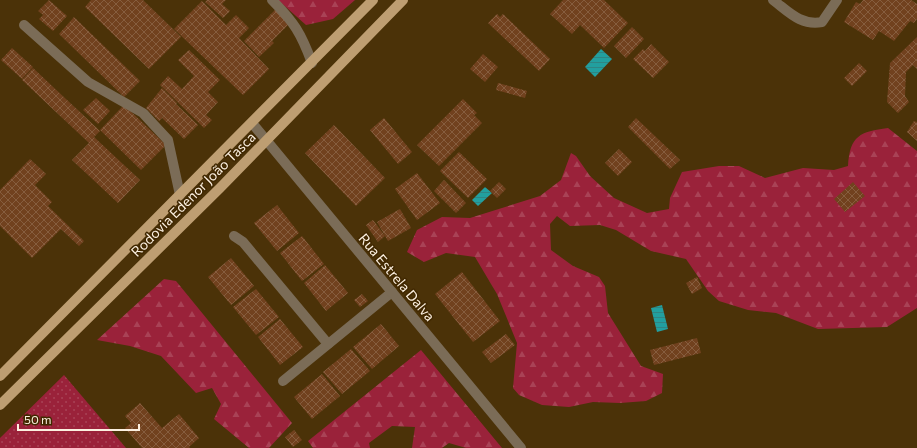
<svg xmlns="http://www.w3.org/2000/svg" width="917" height="448" font-family="Commissioner,sans-serif">
<style>
.grass{fill:url(#grass-dots)}
.forest{fill:url(#forest-firs)}
.water{fill:url(#water-rules)}
.building{fill:url(#building-cross-hatch)}
.lines{fill:none;stroke-linecap:round;stroke-linejoin:round}
.lane{stroke:#7b6c57;stroke-width:10}
.street{stroke:#7b6c57;stroke-width:10}
.primary{stroke:#be9e72;stroke-width:10}
.labels{text-anchor:middle;dominant-baseline:central;stroke-width:3;stroke-linejoin:round;paint-order:stroke}
.street-label{font-size:14px;fill:#fcf0e0;stroke:#412800}
</style>
<defs>
<pattern id="grass-dots" width="8" height="8" patternUnits="userSpaceOnUse"><rect width="8" height="8" fill="#9a223a"/><path d="M2 2h.1M6 6h.1" fill="none" stroke="#a94256" stroke-width="1.8" stroke-linecap="round"/></pattern>
<pattern id="forest-firs" width="22" height="20" patternUnits="userSpaceOnUse"><rect width="22" height="20" fill="#9a223a"/><path d="M5 1l3.5 6h-7zM16 11l3.5 6h-7z" fill="#a94256"/></pattern>
<pattern id="water-rules" width="6" height="5" patternUnits="userSpaceOnUse"><rect width="6" height="5" fill="#229f9f"/><path d="M0 2.5h6" fill="none" stroke="#2f8583"/></pattern>
<pattern id="building-cross-hatch" width="8" height="8" patternUnits="userSpaceOnUse"><rect width="8" height="8" fill="#71411e"/><path d="M0 0l8 8M0 8l8-8" fill="none" stroke="#865d3e"/></pattern>
</defs>
<rect width="100%" height="100%" fill="#4b3208"/>
<!-- grass -->
<path class="grass" d="M64 375 126 448H0V438Z"/>
<!-- forest -->
<g class="forest">
<path d="M278 0H355L333 19 306 25Z"/>
<path d="M888 128 917 151V308L887 327 818 329 776 313 748 310 719 301 708 291 686 259 651 251 616 230 600 225 570 226 557 216 550 224 551 250 573 266 599 277 605 286 608 313 641 366 663 374 662 393 646 401 620 403 593 402 569 407 542 405 519 395 513 388 517 343 497 294 475 257 446 253 424 262 407 252 417 230 442 217 470 218 540 196 561 180 571 153 576 156 590 176 614 198 647 213 669 209 670 198 682 172 719 166H739L765 178 803 168 834 170 848 166C850 135 860 132 888 128Z"/>
<path d="M164 279 176 281 292 423 269 448H249L214 419 221 404 212 388 196 393 161 356 130 346 97 340Z"/>
<path d="M421 350 502 448H466L449 443 442 448H412L415 427 392 426 369 443 370 448H313L308 441Z"/>
</g>
<!-- water -->
<g class="water">
<path d="M601 49 612 59 595 77 585 67Z"/>
<path d="M485 187 492 193 478 206 472 200Z"/>
<path d="M662 305 668 329 657 332 651 308Z"/>
</g>
<!-- building -->
<g class="building">
<path d="M49 0 67 16 53 31 39 19 43 15 38 11Z"/>
<path d="M91 0H143L181 37 149 69 85 7Z"/>
<path d="M207 0H226L222 4 230 11 223 18 205 2Z"/>
<path d="M563 0H604L628 23 604 48 580 25 572 34 550 14Z"/>
<path d="M863 0H911L917 4V19L914 23 910 21 894 41 879 31 873 40 844 22 856 2 860 4Z"/>
<path d="M202 1 226 25 236 15 249 28 239 38 269 69 243 95 174 29Z"/>
<path d="M276 9 290 23 272 41 274 43 259 57 244 41Z"/>
<path d="M497 14 500 17 503 14 550 59 539 71 488 23Z"/>
<path d="M74 17 140 81 124 97 59 34Z"/>
<path d="M632 27 644 39 626 58 614 46Z"/>
<path d="M917 37V69L913 65 906 72 905 96 909 102 898 113 887 102 890 63Z"/>
<path d="M651 44 669 62 653 78 633 59 643 49 645 51Z"/>
<path d="M12 48 33 67 22 79 1 60Z"/>
<path d="M189 50 220 80 208 92 218 102 206 115 212 120 204 128 160 85 168 76 182 89 194 76 178 60Z"/>
<path d="M483 54 498 67 485 82 470 69Z"/>
<path d="M859 63 867 71 852 86 844 78Z"/>
<path d="M33 68 100 131 94 137 140 180 118 203 72 160 89 143 22 80Z"/>
<path d="M498 83 527 91 525 98 496 90Z"/>
<path d="M162 88 177 103 159 121 146 108Z"/>
<path d="M96 98 110 111 98 124 83 110Z"/>
<path d="M463 99 477 113 474 115 482 123 439 166 417 145Z"/>
<path d="M176 104 198 125 184 139 162 118Z"/>
<path d="M124 105 166 145 141 170 100 130Z"/>
<path d="M384 118 412 152 398 164 370 130Z"/>
<path d="M636 118 680 160 670 169 628 127Z"/>
<path d="M914 121 917 122V141L907 132Z"/>
<path d="M334 125 385 178 356 206 305 153Z"/>
<path d="M619 149 632 162 618 176 605 163Z"/>
<path d="M459 152 487 179 468 198 440 171Z"/>
<path d="M30 159 46 174 35 185 52 202 48 206 84 241 79 246 61 229 32 258 0 226V190Z"/>
<path d="M417 173 440 203 417 220 395 189Z"/>
<path d="M444 180 466 203 456 213 434 191Z"/>
<path d="M499 182 506 189 497 198 490 191Z"/>
<path d="M853 182 865 196 845 212 834 199Z"/>
<path d="M277 205 299 233 277 251 254 223Z"/>
<path d="M400 209 411 228 388 241 377 222Z"/>
<path d="M373 220 385 236 378 242 366 225Z"/>
<path d="M302 236 324 264 302 281 280 253Z"/>
<path d="M231 258 254 286 231 305 208 277Z"/>
<path d="M325 265 348 293 326 311 304 283Z"/>
<path d="M462 272 500 321 473 342 435 294Z"/>
<path d="M697 277 702 288 692 294 686 283Z"/>
<path d="M256 289 279 317 256 335 233 307Z"/>
<path d="M362 294 368 301 360 307 354 300Z"/>
<path d="M280 319 303 347 280 365 258 337Z"/>
<path d="M381 324 399 346 372 369 353 347Z"/>
<path d="M506 334 515 345 491 363 482 352Z"/>
<path d="M697 338 701 353 654 365 650 350Z"/>
<path d="M351 349 370 371 342 394 323 372Z"/>
<path d="M322 374 340 396 312 419 294 397Z"/>
<path d="M140 403 162 428 179 414 199 438 189 447 190 448H142L125 428 131 423 125 416Z"/>
<path d="M294 430 302 440 293 447 285 437Z"/>
</g>
<g class="lines">
<!-- lane -->
<g class="lane">
<path d="M272 0C294 22 301 33 312 63"/>
<path d="M773 0C789 12 801 26 822 22L837 0"/>
<path d="M24 25 88 82 143 113 154 125 168 140 180 195"/>
<path d="M234 236 243 242 328 344"/>
<path d="M283 381 392 292"/>
</g>
<!-- street -->
<path class="street" d="M252 123 521 448"/>
<!-- primary -->
<g class="primary">
<path d="M0 376 373 0"/>
<path d="M0 405 220 188 403 0"/>
</g>
</g>
<g class="labels">
<!-- street labels -->
<g class="street-label">
<text transform="translate(193 194) rotate(-45)">Rodovia Edenor João Tasca</text>
<text transform="translate(397 277) rotate(50)">Rua Estrela Dalva</text>
</g>
</g>
<!-- scale -->
<path d="M18 424v6h121v-6" fill="none" stroke="#fcf0e0" stroke-width="2"/>
<text x="24" y="424" font-size="12" fill="#fcf0e0" stroke="#412800" stroke-width="3" paint-order="stroke">50 m</text>
</svg>
